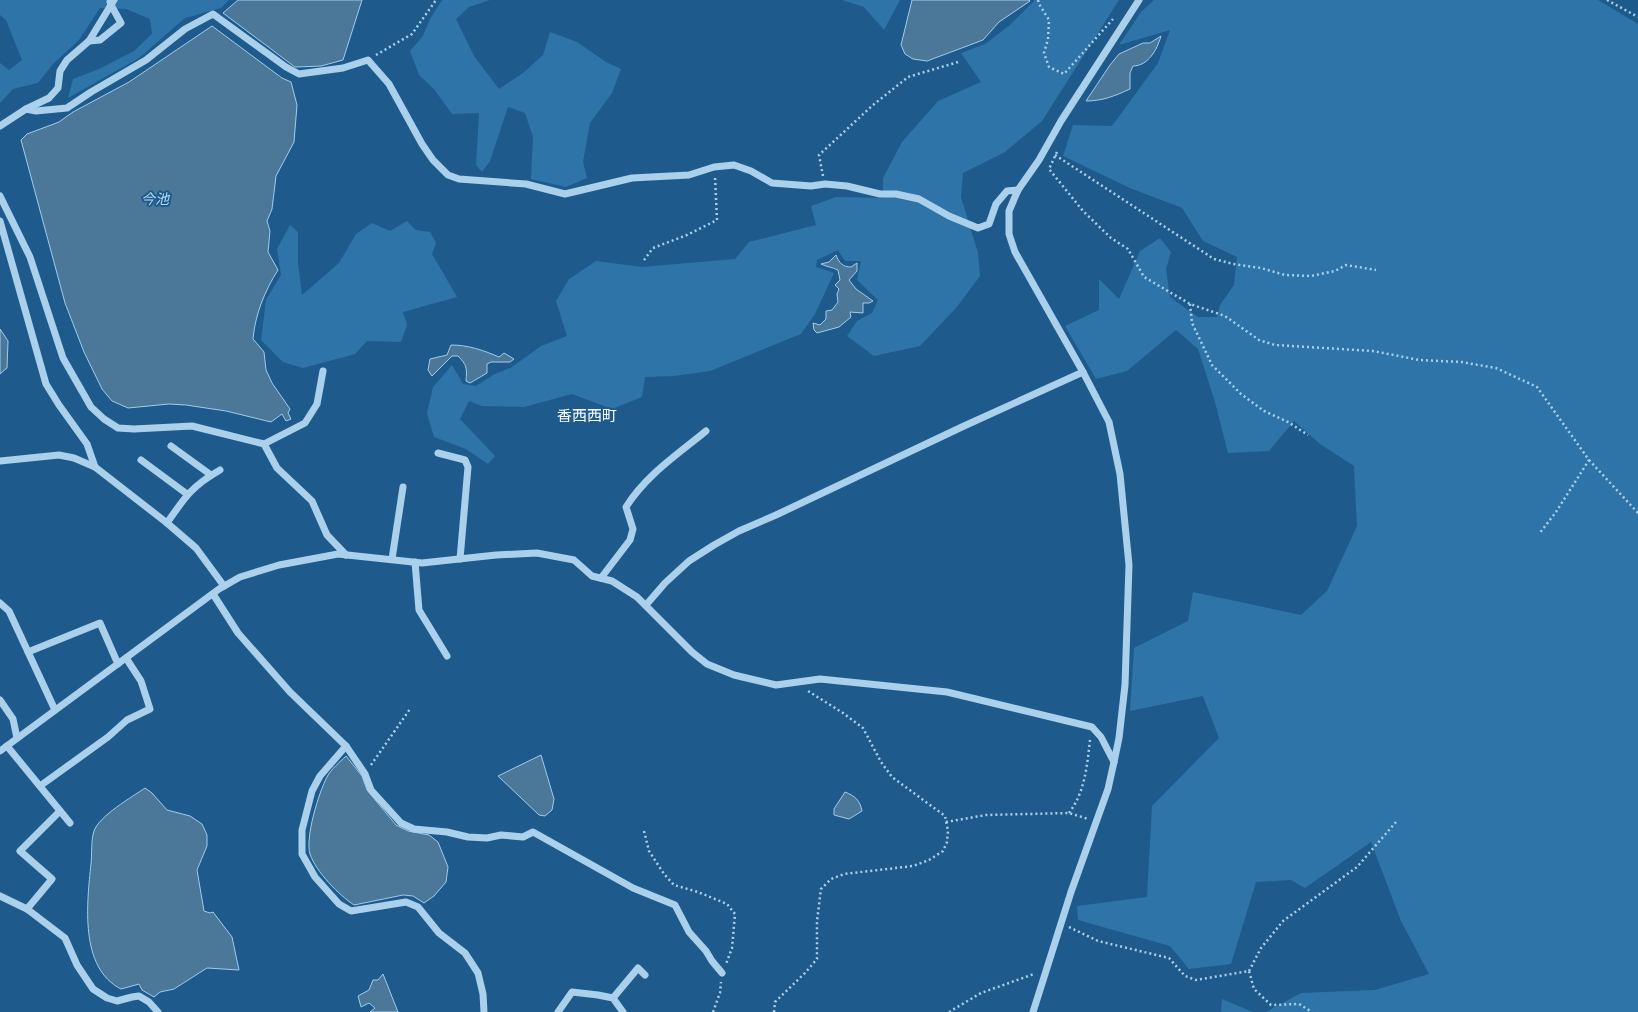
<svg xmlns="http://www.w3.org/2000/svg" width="1638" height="1012" font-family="Cabin,'Noto Sans JP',sans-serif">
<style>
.green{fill:#2e74a8}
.water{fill:#4b7799;stroke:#9ecdee}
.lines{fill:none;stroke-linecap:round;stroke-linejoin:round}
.path{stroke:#abd0ec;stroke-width:2.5;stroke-dasharray:2 3;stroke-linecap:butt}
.minor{stroke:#abd0ec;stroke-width:7}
.labels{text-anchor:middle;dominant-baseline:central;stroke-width:4;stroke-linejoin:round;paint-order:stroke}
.water-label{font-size:14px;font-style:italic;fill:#b7daf3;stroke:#1e5b8c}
.quarter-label{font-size:15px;fill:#fff;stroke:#1e5b8c}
</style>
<rect width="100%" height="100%" fill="#1e5b8c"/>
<!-- green -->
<g class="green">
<path d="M0 0H229L221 8 185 18 139 58 68 98 73 79 99 69 134 51 152 34 150 19 126 9 100 8 79 40 53 64 38 83 13 89 0 103V63L9 70 22 60 6 20 0 15Z"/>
<path d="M442 0H490L469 7 456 19 474 56 499 89 523 73 543 55 550 32 577 42 606 62 621 69 612 93 590 123 583 162 587 178 566 187 531 179 533 137 525 113 508 107 490 161 482 172 476 165 479 113 452 114 434 89 419 75 410 51 423 36 430 19Z"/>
<path d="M842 0H900L884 30 864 7Z"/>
<path d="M1034 0H1119L1042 121 1005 152 963 173 961 197 978 253 980 276 956 308 920 346 874 356 847 336 857 321 872 313 878 300 857 280 861 261H845L838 250 817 260 816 267 834 273 815 314 801 334 710 371 674 376 645 377 642 397 612 409 572 394 524 407 482 406 469 401 460 419 495 456 488 464 466 449 434 437 427 413 433 387 452 365 463 384 476 386 493 375 512 367 541 346 567 336 556 301 569 279 596 261 642 267 735 259 749 242 816 225 811 206 836 197 883 198V178L902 142 938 101 981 82 961 53 985 44 1010 25 1034 1Z"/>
<path d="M1154 0H1598L1638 24V1012H1266L1301 993 1375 990 1429 974 1401 921 1371 842 1305 888 1291 880 1256 882 1231 964 1189 969 1170 946 1078 920 1077 906 1147 897 1152 806 1219 738 1203 696 1130 711 1134 648 1188 621 1193 592 1301 615 1327 591 1357 526 1354 466 1320 444 1294 421 1269 451 1228 453 1215 402 1198 349 1176 330 1127 371 1096 379 1065 326 1099 310V279L1119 299 1140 251 1160 238 1171 252 1166 269 1170 297 1198 317H1217L1220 305 1234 285 1237 257 1203 241 1182 208 1130 188 1063 156 1073 125 1112 126 1158 63 1170 30 1119 45 1141 12Z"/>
<path d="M407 221 416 230 430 232 436 243 432 254 457 297 403 312 407 325 401 342 367 341 355 354 303 368 283 362 261 340 266 300 281 275 277 249 290 225 298 232V263L302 295 339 263 356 234 372 223 390 231Z"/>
<path d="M1222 999 1253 1012H1221Z"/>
</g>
<!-- water -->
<g class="water">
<path d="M238 0H362L343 60 321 66 295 67 223 13Z"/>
<path d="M912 0H1029L1030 1 999 22 983 40 927 61 913 59 905 54 901 45Z"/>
<path d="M212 26 282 78 291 82 297 105 294 142 276 176 272 209 267 221 270 231 268 252 278 270C265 290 255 315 253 339L264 352 266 370 272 383 290 409 288 413 291 419 286 421 282 414 271 422 226 411 186 405 169 404 128 408 112 401 102 389 84 352 65 303 21 140 27 134 59 122 73 112 129 82Z"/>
<path d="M1161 36C1157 50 1148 66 1133 66L1130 73V89C1115 96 1102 101 1086 101L1110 65 1119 54 1143 43H1150Z"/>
<path d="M836 255C839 263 843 267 851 267L857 263V271L849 280 856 289 873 301 869 303H863V313L850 312 851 317 839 327 817 333 814 330 813 323 820 325 826 319V311L832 310 838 302 837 294 839 289 835 285 840 280 838 270C832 267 827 267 821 264L829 262Z"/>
<path d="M0 329 8 341 7 368 0 374Z"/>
<path d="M451 345C468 345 483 350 499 357L504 353 514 359 510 362H491L487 364V373L470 383 466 381C467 368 467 365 458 356H452L432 376 428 370 430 359 447 355Z"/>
<path d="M541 755 554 799 552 810 545 816 539 815 498 776Z"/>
<path d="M346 756 362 776 367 790 396 825 408 831 429 835 438 842 448 867 446 882 434 896 424 903 413 896 403 895 354 905C339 895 316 872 310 854 305 837 319 792 327 777 331 769 340 762 346 756Z"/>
<path d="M145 788 152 793 167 810 190 816 202 824 207 835V846L197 870 204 911 210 913 213 912 232 937 239 970 207 968 174 989 160 992 154 997 142 990 139 984 121 989C79 968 87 902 91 864 92 855 91 839 94 831 99 816 132 797 145 788Z"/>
<path d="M845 792C855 796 860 800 862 811L849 819 834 815V809Z"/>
<path d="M383 974 398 1012H370L375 1008 369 1003 361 1007 358 996 369 990 373 980H378Z"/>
</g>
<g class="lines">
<!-- path -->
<g class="path">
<path d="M1038 0 1039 4 1049 20 1048 39 1044 53 1049 67 1064 74 1113 19"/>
<path d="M1607 0 1638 17"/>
<path d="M376 55 412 34 436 0"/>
<path d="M1057 152 1049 169 1083 211 1111 238 1128 249 1144 277 1190 304 1225 316 1259 340 1275 345 1373 351 1419 360 1461 362 1496 368 1537 387 1589 460 1556 512 1539 534"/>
<path d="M1055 155 1214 259 1233 264 1261 268 1285 275 1311 276 1335 271 1346 265 1376 270"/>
<path d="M823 176 819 155 873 105 908 77 958 62"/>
<path d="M644 260 653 248 687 235 717 220 715 177"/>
<path d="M1190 304 1192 323 1212 365 1241 394 1264 411 1288 422 1308 435"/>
<path d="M1589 460 1638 513"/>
<path d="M371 765 410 709"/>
<path d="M1069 813C1085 792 1087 766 1090 740"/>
<path d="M946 822 986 815 1069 813 1088 819"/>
<path d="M644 831 649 851 664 874 674 885 698 892 727 904 735 914 732 948 726 964"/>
<path d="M1069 927 1098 941 1169 958 1185 976 1196 980 1249 971 1254 989 1271 1005 1299 1004 1312 1012"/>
<path d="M1249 971 1261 948 1283 921 1357 867 1396 822"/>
<path d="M713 1012 720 993 721 982"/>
<path d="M774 1012 775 1002 804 974 817 959V921L821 889 831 879 844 874 913 866 929 860 943 851 947 842 948 831 945 816 892 777 881 762 863 728 843 713 808 691"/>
<path d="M949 1012 981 993 1034 974"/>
</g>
<!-- minor -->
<g class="minor">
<path d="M89 41 100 40 121 23 111 5 110 2"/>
<path d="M26 109 36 111 67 108 91 92 146 60 185 29 213 14 286 67 299 74 343 68 368 60 389 84 422 144 433 160 448 175 459 179 526 184 565 194 632 178 689 175 714 167 734 165 751 171 772 183 811 186 825 184 847 186 880 194H896L919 199 949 216 978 228 989 224 996 204 1007 191 1018 190"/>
<path d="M0 126 26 109 49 98 58 88 60 71 67 60 89 41 114 0"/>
<path d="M0 196 30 257 63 358 91 407 104 419 118 428 134 429 192 426 264 444 277 468 312 501 327 535 346 555"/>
<path d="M0 221 46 384 59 405 87 444 95 467"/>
<path d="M264 444 305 423 317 404 323 371"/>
<path d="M171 446 211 475"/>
<path d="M438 453 465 460 468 467 460 559"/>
<path d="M141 460 187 494"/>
<path d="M0 461 59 455 74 458 95 467 167 523 196 548 224 586"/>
<path d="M167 523C185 497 192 486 220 470"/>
<path d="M392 559 403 487"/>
<path d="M415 562 419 610 447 656"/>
<path d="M601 578 630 540 633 529 626 507C646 475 678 454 706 431"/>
<path d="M213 594 238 633 290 692 346 746 365 774 371 790 401 823 414 829 447 832 468 837 487 838 501 835 523 837 533 832 633 888 675 905 689 932 706 951 712 961 722 973"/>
<path d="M0 603 9 611 55 710"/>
<path d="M646 605 665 583 689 561 714 545 739 531 776 515 964 426 1083 372"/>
<path d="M28 652 100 623 118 664"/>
<path d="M0 700 13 719 17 738"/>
<path d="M7 746 70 823"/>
<path d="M346 746 320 776 312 791 302 830V854L315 877 339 904 351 911 406 902 418 907 439 933 465 953 478 973 483 994 484 1012"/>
<path d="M0 751 219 589 240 577 279 565 338 554 422 563 496 555 537 553 574 560 592 576 612 581 637 597 692 652 707 664 734 675 776 685 820 679 947 692 1092 727 1101 737 1114 762"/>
<path d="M40 786 108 737 127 720 150 709 141 681 126 658"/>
<path d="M0 896 27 909 65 938 77 965 93 989 107 998 117 1001 132 997 139 996 149 1002 158 1012"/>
<path d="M27 909 52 879 20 851 60 811"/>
<path d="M613 998 638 968 645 975"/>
<path d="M558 1012 572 992 598 995 613 998 623 1012"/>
<path d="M1033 1012 1071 892 1108 789 1114 762 1119 738 1125 685 1129 565 1120 474 1109 422 1083 372 1015 252 1009 234V211L1018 190 1039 160 1061 121 1139 0"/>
</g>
</g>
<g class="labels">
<!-- water labels -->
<g class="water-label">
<text x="155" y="199">今池</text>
</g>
<!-- quarter labels -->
<g class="quarter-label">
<text x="587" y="416">香西西町</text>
</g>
</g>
</svg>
